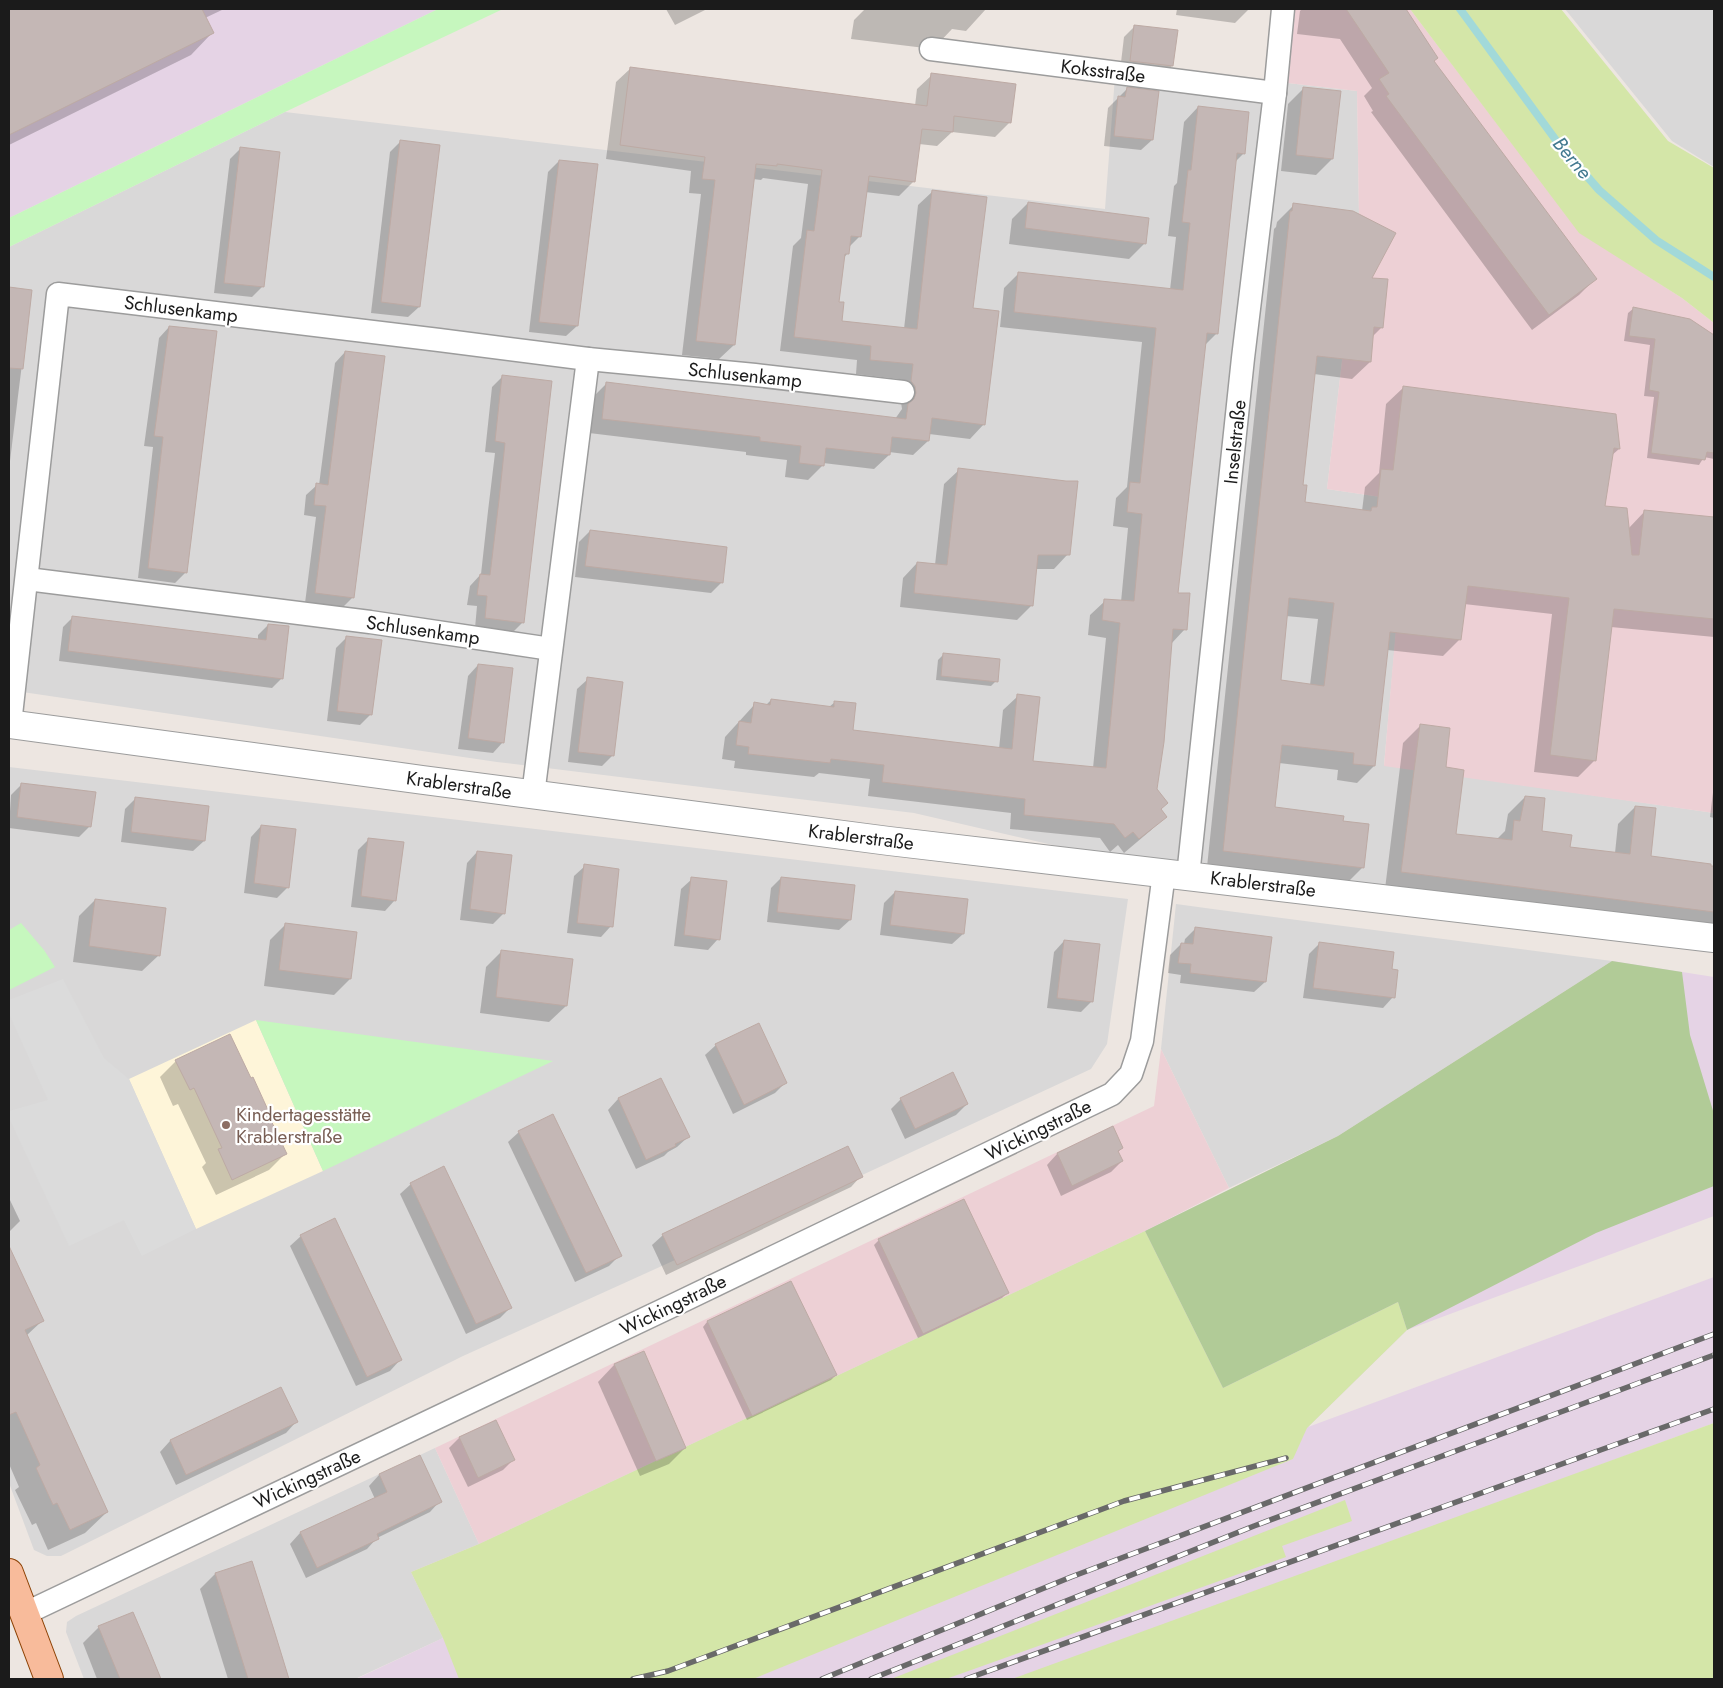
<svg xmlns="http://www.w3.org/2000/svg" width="1723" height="1688" font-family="Jost,sans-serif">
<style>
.residential{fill:#d9d8d8}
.commercial{fill:#edd0d5}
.industrial{fill:#e5d3e5}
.education{fill:#fef5d9}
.grass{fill:#d4e6a8}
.forest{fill:#b1cb97}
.park{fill:#c6f7be}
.parking{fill:#dbdbdb}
.shadow{fill:#0003;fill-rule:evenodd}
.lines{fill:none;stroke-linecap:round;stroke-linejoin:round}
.stream{stroke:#a2d9d9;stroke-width:8}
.building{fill:#c4b7b5;stroke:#bdaaa4;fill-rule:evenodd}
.minor-casing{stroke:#9c9c9c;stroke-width:25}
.tertiary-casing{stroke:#9c9c9c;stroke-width:30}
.primary-casing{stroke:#8d4205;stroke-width:30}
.minor{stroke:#fff;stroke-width:22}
.tertiary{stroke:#fff;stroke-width:28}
.primary{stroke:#f8bb9b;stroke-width:28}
.rail-casing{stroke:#696969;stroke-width:5.5}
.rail{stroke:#fff;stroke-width:4;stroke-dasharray:11;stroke-linecap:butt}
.education-dot{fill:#8d6e63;stroke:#fff;stroke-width:2}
.labels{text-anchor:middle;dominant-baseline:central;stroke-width:4.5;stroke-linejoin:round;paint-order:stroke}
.street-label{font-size:19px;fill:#1b1b1b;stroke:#fff}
.education-label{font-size:19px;fill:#785e54;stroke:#fff;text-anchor:start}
.water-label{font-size:20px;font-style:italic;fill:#437a90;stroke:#fff}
</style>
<rect width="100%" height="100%" fill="#ede6e1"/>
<!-- residential -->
<g class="residential">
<path d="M1565 9H1714V167L1672 141Z"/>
<path d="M1115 76 1270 97 1185 870 1130 863 914 813 497 762 9 690V247L285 112 1105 209Z"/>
<path d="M1279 82 1357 91 1359 216 1327 489 1408 501 1384 765 1714 813V934L1194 871Z"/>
<path d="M9 767 1128 899 1107 1044 1091 1069 832 1189 463 1356 61 1556H47L34 1550 9 1483Z"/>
<path d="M1176 904 1220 910 1612 961 1338 1136 1229 1188 1161 1049Z"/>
<path d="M435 1448 479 1544 411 1572 443 1638 355 1679H84L66 1632 67 1622 76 1616Z"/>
</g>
<!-- commercial -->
<g class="commercial">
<path d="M1286 9H1410L1579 232 1682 298 1714 323V813L1384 766 1407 501 1327 489 1359 216 1357 91 1279 82Z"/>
<path d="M1161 1049 1229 1188 1145 1231 479 1544 435 1448 1154 1106Z"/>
</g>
<!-- industrial -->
<g class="industrial">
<path d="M9 9H438L9 218Z"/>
<path d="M1612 961 1714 977V1216L1407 1330 1308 1427 1714 1277V1423L1483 1508 1323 1679H356L443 1638 411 1572 479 1544 1145 1231 1338 1136Z"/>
</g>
<!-- education -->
<path class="education" d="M256 1020 323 1171 196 1229 129 1079Z"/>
<!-- grass -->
<g class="grass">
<path d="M1410 9H1561L1668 141 1714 168V323L1682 298 1579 233Z"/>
<path d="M1145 1231 1223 1388 1398 1302 1407 1330 1307 1428 1293 1459 753 1679H459L443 1638 411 1572 479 1544Z"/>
<path d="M1714 1423V1679H1012Z"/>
<path d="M1345 1500 1352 1521 1282 1546 1286 1557 946 1679H891Z"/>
</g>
<!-- forest -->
<path class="forest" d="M1612 961 1682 972 1690 1035 1714 1114V1186L1596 1233 1407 1330 1398 1302 1223 1388 1145 1231 1338 1136Z"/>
<!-- park -->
<g class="park">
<path d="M438 9H503L285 112 9 247V218Z"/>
<path d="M21 923 44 950 55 967 9 990V930Z"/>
<path d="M256 1020 553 1061 323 1171Z"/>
</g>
<!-- parking -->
<path class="parking" d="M63 979 104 1058 129 1079 196 1229 142 1256 124 1220 69 1246 9 1118V1111L48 1100 9 1014V1000Z"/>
<!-- shadow -->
<g class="shadow">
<path d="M9 9H224L205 18 212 33 191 55 9 145Z"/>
<path d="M666 9H707L675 25Z"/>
<path d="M865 9H986L966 31 952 29 933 49 851 39 854 20Z"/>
<path d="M1177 9H1249L1235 23 1176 15Z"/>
<path d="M1302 9H1405L1436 58 1433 61 1595 279 1579 295 1532 330 1371 112 1373 111 1364 96 1372 88 1340 39 1297 34 1300 11Z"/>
<path d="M1135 26 1172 66 1161 76 1120 71 1124 37Z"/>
<path d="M631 68 915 106 917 89 932 75 1010 122 995 137 952 132 937 146 919 144 914 181 899 196 865 192 860 236 848 248 847 254 843 259 838 303 840 322 904 329 918 205 933 191 972 309 984 424 970 439 929 434 928 441 913 455 889 452V455L874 469 823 463V465L808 480 785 477 787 460 746 455V452L589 433 592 398 607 383 895 419 902 409 901 402 897 396 899 379 856 374 857 360 780 351 793 246 801 238 808 184 763 178 761 180 753 179 734 345 719 359 682 355 701 194 689 193 691 171 606 159 616 82Z"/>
<path d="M1304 88 1332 159 1316 175 1281 171 1288 104Z"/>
<path d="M1127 89 1152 140 1141 150 1104 146 1108 108Z"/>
<path d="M1198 107 1244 153 1235 162 1217 333 1204 346 1177 594 1185 629 1171 644 1156 790 1160 810 1165 817 1150 831 1124 853 1118 845 1110 852 1100 838 1010 829 1011 813 868 796 870 779 819 773 814 777 734 768 735 761 722 759 725 737 755 704 766 705 771 700 829 707 835 702 851 732 999 749 1003 710 1018 696 1031 762 1093 768 1106 638 1088 635 1090 615 1105 601 1121 602 1128 528 1113 526 1116 498 1127 487 1142 342 1000 327 1004 288 1019 273 1170 290 1176 237 1168 236 1174 186 1177 183 1184 122Z"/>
<path d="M401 141 419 307 408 317 371 313 390 152Z"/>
<path d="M240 149 262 287 252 297 214 293 230 159Z"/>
<path d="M559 161 577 326 566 336 529 332 548 172Z"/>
<path d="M1028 203 1145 243 1129 259 1009 244 1012 219Z"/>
<path d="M1294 205 1370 279 1382 327 1372 337 1370 362 1352 379 1314 374 1302 486 1304 504 1362 511 1365 487 1379 473 1386 404 1404 387 1619 449 1611 456 1604 507 1628 529 1645 511 1714 518V637L1611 627 1595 760 1578 777 1534 772 1552 614 1464 604 1460 639 1443 656 1387 650 1374 766 1357 783 1337 780 1338 770 1279 763 1274 808 1342 822 1363 867 1346 884 1207 867 1274 229 1276 227 1277 222ZM1286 616 1318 619 1310 685 1279 681Z"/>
<path d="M9 288 31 291 9 469Z"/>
<path d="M1634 308 1690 320 1714 337V459L1704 457 1699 465 1647 458 1654 397 1644 396 1650 345 1624 341 1628 313Z"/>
<path d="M169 327 186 572 175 583 138 578 153 447 144 446 159 338Z"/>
<path d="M345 352 353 597 342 608 305 603 316 517 304 515 306 495 317 485H319L335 363Z"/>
<path d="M503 376 523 622 512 633 475 628 477 606 467 605 470 586 481 574 488 511 495 453 485 452 492 387Z"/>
<path d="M959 470 1068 554 1054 569H1036L1032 605 1017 620 900 607 903 578 917 563 935 565 944 484Z"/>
<path d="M590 531 722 582 711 593 575 577 579 542Z"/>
<path d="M72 618 258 640V635L268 625 282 678 272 688 59 661 63 627Z"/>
<path d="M347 637 371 714 360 725 327 721 336 648Z"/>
<path d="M943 655 996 681 991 686 936 680 938 660Z"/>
<path d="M478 665 503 742 493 753 458 749 468 676Z"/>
<path d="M588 679 612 756 602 766 568 762 577 689Z"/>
<path d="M1420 726 1444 768 1454 835 1497 839 1505 831 1508 814 1525 797 1540 832 1569 848 1615 853 1618 824 1635 807 1650 857 1714 867V931L1385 889 1403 743Z"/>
<path d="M22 784 90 826 79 837 9 828 11 795Z"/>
<path d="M1714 784V818L1710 817Z"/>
<path d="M136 798 207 807 204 841 193 851 121 842 125 809Z"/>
<path d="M261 826 288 887 277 898 244 893 251 837Z"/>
<path d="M369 839 395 900 385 911 351 907 358 850Z"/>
<path d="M477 852 504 913 493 924 460 920 467 863Z"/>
<path d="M585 866 611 926 601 937 567 933 574 876Z"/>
<path d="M781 878 850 920 839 930 767 922 771 888Z"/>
<path d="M692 879 718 939 708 950 674 946 681 889Z"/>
<path d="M895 892 963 934 952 944 880 935 884 903Z"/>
<path d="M95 900 159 955 142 971 73 962 79 916Z"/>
<path d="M286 924 350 979 334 995 264 986 270 940Z"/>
<path d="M1196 928 1265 982 1254 992 1180 983 1181 975 1168 973 1170 955 1181 944H1184L1185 939Z"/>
<path d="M1064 941 1092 1001 1081 1012 1047 1008 1054 952Z"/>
<path d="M1319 944 1390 970 1393 997 1383 1008 1303 998 1309 954Z"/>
<path d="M502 951 571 960 566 1006 549 1022 480 1013 486 967Z"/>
<path d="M716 1045 786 1082 775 1093 733 1114 705 1055Z"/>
<path d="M176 1061 265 1111 285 1154 269 1170 216 1195 202 1167 206 1163 178 1104 173 1106 160 1077Z"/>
<path d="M660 1080 688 1137 677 1147 668 1152 664 1156 636 1169 608 1110 618 1099Z"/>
<path d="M901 1099 967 1104 956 1115 905 1139 891 1109Z"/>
<path d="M1113 1128 1122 1148 1118 1152 1122 1161 1111 1172 1061 1196 1047 1165 1057 1154Z"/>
<path d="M519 1132 620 1255 609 1266 575 1282 508 1142Z"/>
<path d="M861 1176 851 1187 666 1275 652 1245 663 1235Z"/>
<path d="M411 1184 510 1308 500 1318 466 1334 400 1194Z"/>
<path d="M9 1198 20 1221 9 1232Z"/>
<path d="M301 1236 400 1360 390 1371 356 1386 290 1246Z"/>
<path d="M879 1240 1007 1293 1002 1298 918 1338 874 1245Z"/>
<path d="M9 1248 42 1321 26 1336 107 1512 85 1533 48 1550 36 1523 32 1525 15 1490 19 1487 9 1464Z"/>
<path d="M790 1283 836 1375 831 1380 747 1420 703 1327 707 1322Z"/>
<path d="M643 1353 685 1448 669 1464 640 1476 598 1382 614 1365Z"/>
<path d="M280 1389 296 1422 286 1433 176 1485 160 1452 170 1441Z"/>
<path d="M495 1421 513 1460 503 1470 468 1487 449 1448 459 1438Z"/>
<path d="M419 1456 440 1501 430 1512 377 1538 367 1549 306 1578 290 1544 300 1533 375 1499 369 1486 379 1475Z"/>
<path d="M252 1563 288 1679H228L200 1589 215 1574Z"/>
<path d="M133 1613 159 1679H97L83 1643 99 1627Z"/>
</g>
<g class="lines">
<!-- stream -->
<path class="stream" d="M1460 9 1558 143 1599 190 1656 240 1714 277"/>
</g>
<!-- building -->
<g class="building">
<path d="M9 9H202L214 33 9 135Z"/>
<path d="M1346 9H1406L1438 58 1434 61 1597 279 1549 315 1386 96 1389 94 1379 79 1389 73Z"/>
<path d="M1134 25 1178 30 1173 66 1130 61Z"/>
<path d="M630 67 927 106 931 73 1016 84 1011 123 954 116 953 132 922 129 915 182 869 176 861 237 851 236 849 254H845L839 302H844L842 321 917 329 932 190 987 197 973 308 999 311 985 425 932 418 929 441 892 437 890 455 826 448 824 466 799 463 801 446 760 441V437L602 419 606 382 906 419 908 404 914 399 916 393 915 386 911 381 913 364 870 360 871 346 794 337 807 230 814 231 822 170 777 164V166L756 164 735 345 696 341 715 180 702 179 705 157 620 145Z"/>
<path d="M1127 87 1159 91 1153 140 1114 136 1118 96 1125 97Z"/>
<path d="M1303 87 1341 91 1333 159 1296 155Z"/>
<path d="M1198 106 1249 112 1245 154 1237 153 1218 334 1207 333 1178 593H1190L1187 630 1173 629 1164 742 1157 789 1168 803 1161 809 1167 817 1139 839 1133 832 1125 838 1114 824 1024 815 1025 799 882 782 884 765 831 759 830 763 748 754 749 747 736 745 739 721 751 723 754 702 770 705 771 699 834 707V701L856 703 853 730 1012 749 1017 694 1040 697 1033 761 1106 768 1120 623 1102 620 1104 599 1134 601 1142 514 1127 512 1130 482 1140 483 1156 328 1014 312 1018 272 1183 290 1190 223 1182 222 1188 170H1191Z"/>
<path d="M400 140 440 145 420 307 381 302Z"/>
<path d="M240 147 280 152 264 287 224 283Z"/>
<path d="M559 160 598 164 578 326 539 322Z"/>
<path d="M1028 202 1149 218 1146 244 1025 228Z"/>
<path d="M1293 203 1353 211 1396 233 1372 278 1388 279 1383 328 1374 327 1371 362 1317 356 1303 485H1307L1305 502 1371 511 1372 507H1377L1381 469 1393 470 1403 386 1616 414 1620 449 1614 448 1605 506 1627 508 1632 555H1639L1644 510 1714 517V619L1614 609 1596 761 1550 755 1569 598 1468 586 1461 640 1390 632 1375 766 1353 764 1354 753 1282 745 1275 807 1344 816 1343 821 1369 824 1364 868 1223 851 1290 211H1292ZM1289 598 1334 603 1324 686 1281 680Z"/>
<path d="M9 287 32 290 23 369 9 368Z"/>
<path d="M1633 307 1690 319 1714 335V453L1707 452 1705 460 1651 453 1659 392 1649 390 1655 339 1629 336Z"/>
<path d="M169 326 217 331 187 573 148 568 163 437 154 436Z"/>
<path d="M345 351 385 356 354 598 315 593 326 506 314 505 316 483 328 485Z"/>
<path d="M502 375 552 381 524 623 485 618 487 596 477 595 480 574 490 575 499 500 505 443 495 441Z"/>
<path d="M958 468 1066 481H1078L1070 555H1038L1033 606 914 593 917 562 947 565Z"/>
<path d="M590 530 727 547 723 583 585 566Z"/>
<path d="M72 616 266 640 268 624 289 626 283 679 68 651Z"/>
<path d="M346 636 382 640 372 715 337 711Z"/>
<path d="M943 653 1000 659 998 682 941 676Z"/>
<path d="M478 664 513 668 504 743 468 738Z"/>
<path d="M587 677 623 682 614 756 578 752Z"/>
<path d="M1420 724 1450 728 1446 767 1464 770 1456 834 1512 840 1514 820 1520 821 1525 796 1545 798 1542 831 1572 835 1570 847 1630 854 1635 806 1656 808 1651 856 1711 864V866H1714V912L1401 872Z"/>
<path d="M21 783 96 792 91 827 17 817Z"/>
<path d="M135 797 209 806 205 841 131 832Z"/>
<path d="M261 825 296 829 289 888 254 883Z"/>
<path d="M368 838 404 842 396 901 361 896Z"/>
<path d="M477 851 512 855 505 914 470 909Z"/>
<path d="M584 864 619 869 613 927 577 923Z"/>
<path d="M691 877 727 881 720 940 684 935Z"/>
<path d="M781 877 855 885 851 920 777 912Z"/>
<path d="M895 891 968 899 964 934 890 925Z"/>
<path d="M95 899 166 908 160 956 89 946Z"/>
<path d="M285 923 357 932 351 979 279 970Z"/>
<path d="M1195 927 1272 937 1266 982 1190 973 1191 964 1178 963 1181 943 1193 944Z"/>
<path d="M1064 940 1100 944 1093 1002 1057 998Z"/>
<path d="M1319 942 1394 952 1392 969 1398 970 1395 998 1313 988Z"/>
<path d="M501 950 573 959 567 1006 496 997Z"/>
<path d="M759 1023 787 1083 744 1105 715 1044Z"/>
<path d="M230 1034 251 1078 253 1077 268 1110H266L287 1154 232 1180 218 1149 222 1148 194 1088 190 1090 175 1060Z"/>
<path d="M953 1072 968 1104 915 1129 900 1098Z"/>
<path d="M661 1078 690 1137 675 1144 676 1146 646 1160 618 1098Z"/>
<path d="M553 1114 622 1256 586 1273 518 1131Z"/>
<path d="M1113 1126 1123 1148 1118 1151 1123 1161 1072 1186 1057 1153Z"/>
<path d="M848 1146 863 1177 677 1265 662 1234Z"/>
<path d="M444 1166 512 1308 476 1324 410 1183Z"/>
<path d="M964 1199 1009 1293 923 1334 878 1239Z"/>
<path d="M335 1218 402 1360 367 1377 300 1235Z"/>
<path d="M9 1246 44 1321 25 1330 108 1512 70 1530 57 1503 53 1505 36 1468 40 1465 16 1412 9 1415Z"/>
<path d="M791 1281 837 1375 752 1416 707 1321Z"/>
<path d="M644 1351 686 1448 656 1461 614 1364Z"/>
<path d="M281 1387 298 1422 186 1475 170 1440Z"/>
<path d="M496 1420 515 1460 478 1478 459 1437Z"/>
<path d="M420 1455 442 1502 377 1534 379 1539 317 1568 300 1532 387 1492 379 1474Z"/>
<path d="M252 1561 274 1630 289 1679H248L215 1573Z"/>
<path d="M133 1612 148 1647 161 1679H120L98 1626Z"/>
</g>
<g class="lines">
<defs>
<g id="minor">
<path d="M931 49 1275 93"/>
<path d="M27 579 370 622 551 649"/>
<path d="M10 724 58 294 439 340 588 359 755 375 903 392"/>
<path d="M533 795 588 359"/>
<path d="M1188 876 1243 358 1275 93 1283 9"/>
<path d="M24 1614 676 1304 1112 1094 1131 1074 1142 1041 1164 873"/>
</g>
<path id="tertiary" d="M9 724 423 780 889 841 1714 938"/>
<path id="primary" d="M9 1573 49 1679"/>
</defs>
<!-- minor casing -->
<use href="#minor" class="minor-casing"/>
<!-- tertiary casing -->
<use href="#tertiary" class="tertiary-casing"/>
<!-- primary casing -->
<use href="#primary" class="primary-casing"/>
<!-- minor -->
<use href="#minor" class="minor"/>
<!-- tertiary -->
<use href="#tertiary" class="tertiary"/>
<!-- primary -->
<use href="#primary" class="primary"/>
<defs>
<g id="rail">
<path d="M633 1679 668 1671 1124 1501 1286 1458"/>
<path d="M822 1679 1071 1577 1714 1334"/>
<path d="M871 1679 1254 1526 1714 1355"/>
<path d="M966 1679 1714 1409"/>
</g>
</defs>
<!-- rail casing -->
<use href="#rail" class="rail-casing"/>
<!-- rail -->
<use href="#rail" class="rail"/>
</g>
<!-- markers -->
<circle class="education-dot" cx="226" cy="1125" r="5"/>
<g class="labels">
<!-- street labels -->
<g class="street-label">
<text transform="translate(1103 71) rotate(7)">Koksstraße</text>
<text transform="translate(181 309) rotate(7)">Schlusenkamp</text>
<text transform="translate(745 375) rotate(6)">Schlusenkamp</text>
<text transform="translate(1235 442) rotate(-84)">Inselstraße</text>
<text transform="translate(423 630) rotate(8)">Schlusenkamp</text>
<text transform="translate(459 785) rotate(8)">Krablerstraße</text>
<text transform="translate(861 837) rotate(7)">Krablerstraße</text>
<text transform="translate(1263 884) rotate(7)">Krablerstraße</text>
<text transform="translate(1038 1130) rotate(-26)">Wickingstraße</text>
<text transform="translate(673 1305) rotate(-26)">Wickingstraße</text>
<text transform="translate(307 1479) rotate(-25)">Wickingstraße</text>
</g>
<!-- education labels -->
<g class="education-label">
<text x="236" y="1114">Kindertagesstätte<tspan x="236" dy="22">Krablerstraße</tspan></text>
</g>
<!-- water labels -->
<g class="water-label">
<text transform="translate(1572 158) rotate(50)">Berne</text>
</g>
</g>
<!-- border -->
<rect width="1723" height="1688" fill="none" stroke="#1b1b1b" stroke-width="20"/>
</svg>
